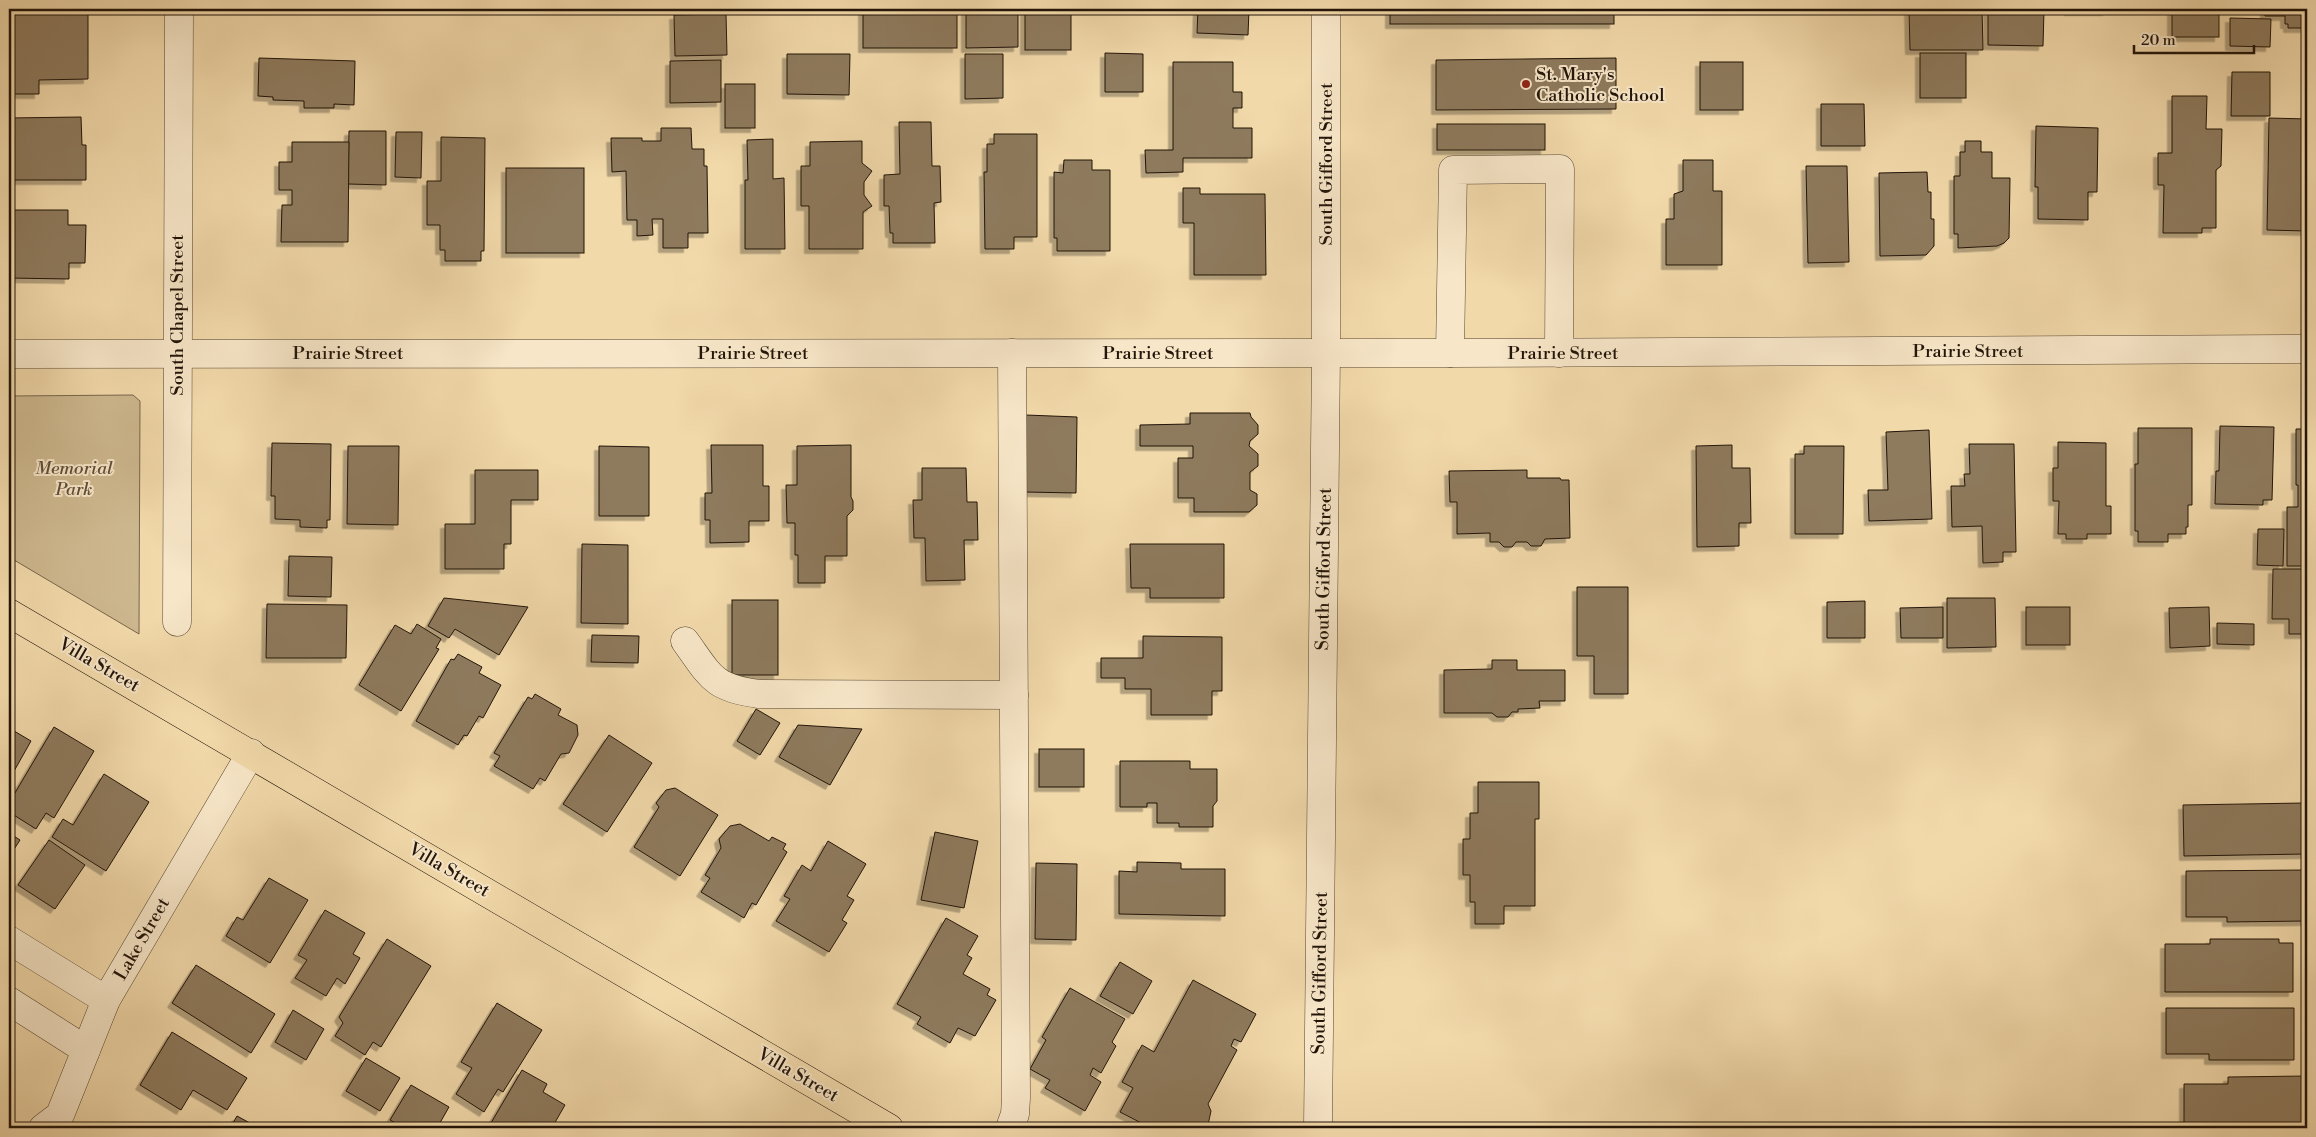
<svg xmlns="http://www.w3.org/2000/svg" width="2316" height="1137" font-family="'Libre Bodoni',serif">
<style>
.green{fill:#ceb88f;stroke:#78664c}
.building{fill:#8e7a5d;stroke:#211409;filter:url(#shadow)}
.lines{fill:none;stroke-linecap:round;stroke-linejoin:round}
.minor-casing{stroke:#554531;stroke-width:29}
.major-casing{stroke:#211409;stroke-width:29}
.minor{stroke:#f7e6c8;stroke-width:28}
.major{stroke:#f2d9aa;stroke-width:28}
.poi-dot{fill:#8f2418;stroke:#f7e6c8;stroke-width:2}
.labels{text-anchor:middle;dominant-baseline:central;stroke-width:4;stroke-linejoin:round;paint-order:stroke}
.poi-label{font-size:18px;fill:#211409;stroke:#f7e6c8;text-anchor:start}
.street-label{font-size:18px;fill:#211409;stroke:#f7e6c8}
.park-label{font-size:18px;font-style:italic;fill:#5e4d38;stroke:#f7e6c8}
</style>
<defs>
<filter id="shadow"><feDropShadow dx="-4.5" dy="4.5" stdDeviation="0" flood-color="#0004"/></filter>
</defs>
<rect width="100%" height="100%" fill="#f2d9aa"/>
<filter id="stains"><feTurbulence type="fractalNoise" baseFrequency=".004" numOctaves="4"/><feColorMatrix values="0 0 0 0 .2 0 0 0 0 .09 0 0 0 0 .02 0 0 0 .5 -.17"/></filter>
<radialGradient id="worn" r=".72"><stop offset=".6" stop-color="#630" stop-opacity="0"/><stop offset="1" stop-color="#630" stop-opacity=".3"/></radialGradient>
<!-- green -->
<path class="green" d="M9 396 133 395 140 401 139 634 9 557Z"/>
<!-- building -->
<g class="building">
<rect x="863" y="9" width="94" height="39"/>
<path d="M966 9H1018V47L966 48Z"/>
<rect x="1025" y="9" width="46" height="41"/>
<path d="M1198 9H1249L1248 35 1197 33Z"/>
<rect x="1390" y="9" width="224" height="15"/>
<path d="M1909 9H1982L1983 50H1910Z"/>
<path d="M1988 9 2044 10 2043 46 1988 45Z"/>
<rect x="2069" y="9" width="38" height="2"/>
<rect x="2172" y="9" width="47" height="28"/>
<path d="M2265 9H2307V28H2288V24H2285V16H2265Z"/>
<path d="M88 13V79L39 80V94H9V14Z"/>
<path d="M726 14 727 55 675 56 674 15Z"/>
<path d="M2230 18 2271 19 2270 47 2230 46Z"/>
<path d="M1105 53 1143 54V92H1105Z"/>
<rect x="1920" y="53" width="46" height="45"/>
<path d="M787 54H850L849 95 787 94Z"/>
<path d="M965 54H1003V98L965 99Z"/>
<path d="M259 58 355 61 354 105 334 104V108H304V101L273 100V97L258 96Z"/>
<path d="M1616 58V109L1436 110V60Z"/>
<path d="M721 60V102L670 103V61Z"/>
<path d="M1173 62H1233V92H1242V108H1233V128H1252V158H1183V172L1146 173 1145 150H1173Z"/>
<rect x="1700" y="62" width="43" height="48"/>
<path d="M2232 72H2270V116H2231Z"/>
<rect x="725" y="84" width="30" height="44"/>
<path d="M2172 96H2207L2206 129H2222L2221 166 2216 170V228H2202V233H2163L2164 185H2158V153H2172Z"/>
<path d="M1821 104H1864L1865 146H1821Z"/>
<path d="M81 117 82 145H86V180H9V118Z"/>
<path d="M2269 118 2307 119V231L2267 230Z"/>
<path d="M899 122H931L932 166H940L941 202 934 203 935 243H893V233H890L889 206H884V175L900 174Z"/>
<rect x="1437" y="124" width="108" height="26"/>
<path d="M2036 126 2098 128 2097 192H2088V220L2038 219V187H2035Z"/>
<path d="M661 128H691L692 149H704V166H707L708 233H688V248H663V219H652L653 235 637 236V220H627L626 171 612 172 611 138H642V141H661Z"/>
<path d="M349 131H386V185L348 184Z"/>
<path d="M396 132H422L421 178 395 177Z"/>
<path d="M994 134H1037V237H1014V249H985L984 172H987V144H994Z"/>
<path d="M441 137 485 138 484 251H481V261H445V250H440V225H427V181H441Z"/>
<path d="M773 139V179L784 178 785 249H745V180H748L747 140Z"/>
<path d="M862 141V163L872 171 864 182V195L872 206 863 212V249H809V206H801V166H810V142Z"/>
<path d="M1965 141H1981V152H1992V178H2010L2009 238 2004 243 1997 246 1958 248V234H1954V176H1960V152H1965Z"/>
<path d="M292 142H349L348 242H281L282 205H292V190H279V162H292Z"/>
<path d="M1064 160H1092V170H1110V251H1057V238H1054V172L1063 173Z"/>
<path d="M1683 160H1713V191H1722V265H1666V219H1674V194L1683 191Z"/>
<path d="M1806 166H1847L1849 262 1808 263Z"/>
<rect x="506" y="168" width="78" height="85"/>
<path d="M1927 172 1928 192H1931V219H1934V246L1926 255 1880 256 1879 173Z"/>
<path d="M1183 188H1200V194H1265L1266 275H1194V223H1183Z"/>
<path d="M9 210H68V225H86L85 263H69V279L9 278Z"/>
<path d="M1190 413H1250L1251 417 1258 425V434L1250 441 1249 446 1258 454V466L1250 472V490L1257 494V505L1249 512H1194V498H1178V458H1193V446H1140V425L1190 424Z"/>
<path d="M1026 415 1077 417 1076 493 1025 492Z"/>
<path d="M2220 426 2274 427 2272 500H2263V505L2215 504 2216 471H2219Z"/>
<path d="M2138 428H2192V505H2188V527H2186V534H2168V542H2138V531H2135V464H2138Z"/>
<path d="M2296 429H2307V566H2287V507H2298V485H2296Z"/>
<path d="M1929 430 1932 519 1869 521 1868 490H1888L1886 432Z"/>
<path d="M2058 442 2106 443V506H2111V534H2087V539H2066V534H2058L2059 501H2053V468H2058Z"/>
<path d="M272 443 331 444 330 520H327V528L300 527V520L275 519V496H271Z"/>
<path d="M1969 444H2014L2016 552H2003V562L1983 563 1982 526 1952 527 1951 486H1965L1964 474H1970Z"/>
<path d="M711 445H763V486H769V521H749V542L710 543V520H705V493H712Z"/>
<path d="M851 445V497L853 501V510L847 516V556H825V583H798V555H795V523H787L786 485H797V446Z"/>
<path d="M1732 445V468H1750L1751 523H1739V546L1697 547 1696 446Z"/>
<path d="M348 446H399L398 525 347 524Z"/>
<path d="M599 446 649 447V516H599Z"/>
<path d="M1804 446H1844L1843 534H1795V454H1804Z"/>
<path d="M922 468H966L967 502H977L978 540H964L965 580 926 581 925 538H914L913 500H922Z"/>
<path d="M475 470H538V500H511V544H504V569H445V524H475Z"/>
<path d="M1527 470V478H1560L1561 480H1569L1570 538 1545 539 1541 546H1531L1527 542H1516L1512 547H1504L1499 542H1490V533L1457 534V502H1450L1449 471Z"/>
<path d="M2258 529H2284L2283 566 2257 565Z"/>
<path d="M582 544 628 545V624L581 623Z"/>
<path d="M1130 544H1224V598H1150V588H1131Z"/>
<path d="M289 556 332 557 331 597 288 596Z"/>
<path d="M2273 569H2307V634H2289V619H2272Z"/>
<path d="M1577 587H1628V694H1594V656H1577Z"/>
<path d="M444 598 528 607 499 655 455 629 449 638 428 626Z"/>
<path d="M1947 598H1995L1996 647 1947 648Z"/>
<rect x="732" y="600" width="46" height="75"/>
<path d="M1865 601V638H1827V602Z"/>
<path d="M267 604 347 605 346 658H266Z"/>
<path d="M1943 607V638H1901L1900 608Z"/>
<rect x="2026" y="607" width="44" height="38"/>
<path d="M2209 607 2210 646 2170 648 2169 608Z"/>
<path d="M2217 623 2254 624V645L2217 644Z"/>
<path d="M417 624 441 639 436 648 439 649 401 711 359 685 395 625 411 634Z"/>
<path d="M592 635 639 636 638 663 591 662Z"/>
<path d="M1143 636 1222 637V691H1212V715H1151V689H1125V678H1101V658H1143Z"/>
<path d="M458 654 482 667 479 673 501 685 483 718 479 716 467 736 464 735 458 745 416 721 451 659 454 660Z"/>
<path d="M1492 660H1517V670H1565V701H1539L1540 708 1518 709V712H1512L1508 717H1497L1492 713H1444V670L1492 669Z"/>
<path d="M535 694 561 709 558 715 577 725 578 735 569 753 561 754 545 781 540 778 533 789 494 766 500 756 494 753 528 697 532 699Z"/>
<path d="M756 709 780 723 760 755 737 741Z"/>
<path d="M798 725 862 729 830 785 779 757Z"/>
<path d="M54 727 94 751 54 818 46 813 36 829 9 812V803Z"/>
<path d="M9 728 31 741 9 780Z"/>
<path d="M609 735 652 763 607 832 563 804Z"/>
<rect x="1039" y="749" width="45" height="38"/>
<path d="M1120 761H1190V769H1217V801L1213 806V827H1179V823H1157V803H1147V807H1120Z"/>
<path d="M104 774 149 802 106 871 52 837 63 819 73 825Z"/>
<path d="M1478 782H1539V819H1535V906H1504V924H1475V902H1470V875H1463V839H1470V813H1478Z"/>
<path d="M675 788 718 815 680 876 634 847 659 807 656 803 666 790Z"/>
<path d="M2304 803 2307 805V854L2184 856 2183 805Z"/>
<path d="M740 824 769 841 772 837 786 844 783 849 787 852 756 905 752 903 744 918 701 892 710 878 705 875 721 848 719 839 730 826Z"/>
<path d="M935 832 978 841 964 908 921 900Z"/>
<path d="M9 833 20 840 9 857Z"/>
<path d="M49 840 85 865 55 909 18 885Z"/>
<path d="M828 841 866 864 847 896 854 900 842 920 847 923 829 952 776 921 790 899 784 896 802 865 811 871Z"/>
<path d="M1137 862 1181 863V869H1225V916L1119 914V871L1137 872Z"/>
<path d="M1036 863 1077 864 1076 940 1035 939Z"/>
<path d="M2307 870V921L2227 922V917H2186V871Z"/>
<path d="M269 878 308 900 270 963 226 936 237 917 243 920Z"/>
<path d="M325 910 365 933 353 954 360 958 345 984 337 978 326 996 295 978 307 960 298 955Z"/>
<path d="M946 918 978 936 967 955 972 958 963 974 990 989 987 995 996 1000 975 1036 958 1028 950 1043 917 1024 921 1017 897 1004Z"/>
<path d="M387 939 431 966 381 1047 373 1042 365 1055 335 1036 343 1023 339 1017Z"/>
<path d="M2210 939H2279V943H2293V992H2165V944H2210Z"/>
<path d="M1120 962 1152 981 1133 1014 1100 996Z"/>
<path d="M196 965 275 1014 251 1053 172 1003Z"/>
<path d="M1193 980 1256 1014 1241 1042 1234 1039 1231 1046 1237 1050 1208 1104 1211 1111 1208 1125 1203 1128H1151L1120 1112 1133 1088 1122 1082 1142 1045 1154 1052Z"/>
<path d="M1070 988 1125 1019 1112 1042 1116 1046 1101 1073 1093 1068 1090 1075 1101 1082 1085 1111 1045 1088 1050 1080 1030 1069 1046 1040 1042 1037Z"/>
<path d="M497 1003 542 1030 503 1092 498 1089 484 1112 456 1094 472 1068 461 1062Z"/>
<path d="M2166 1008H2294V1060H2209V1054H2166Z"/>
<path d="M293 1010 324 1029 306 1060 275 1042Z"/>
<path d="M172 1032 247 1078 227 1110 193 1090 181 1110 140 1085Z"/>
<path d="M366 1058 400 1078 380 1111 346 1091Z"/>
<path d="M522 1070 547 1084 543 1092 565 1105 553 1126 555 1128H488Z"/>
<path d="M2307 1076V1128H2184V1084H2228V1077Z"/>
<path d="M411 1085 449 1107 437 1128H404L390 1120Z"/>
<path d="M237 1116 259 1128H230Z"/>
</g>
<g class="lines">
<defs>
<g id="minor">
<path d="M1450 353 1453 170 1560 169 1559 353"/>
<path d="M9 354 1450 353 2307 349"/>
<path d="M177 622 179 9"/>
<path d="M685 641C711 677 713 688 759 694L1014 695"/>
<path d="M9 940 106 1000"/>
<path d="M9 1001 86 1050"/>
<path d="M43 1128 60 1115 106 1000 251 753"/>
<path d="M1010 1128 1015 1114 1016 1098 1012 353"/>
<path d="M1318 1128 1326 353V9"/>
</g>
<path id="major" d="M9 613 889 1128"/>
</defs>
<!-- minor casing -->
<use href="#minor" class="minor-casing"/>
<!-- major casing -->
<use href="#major" class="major-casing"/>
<!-- minor -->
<use href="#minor" class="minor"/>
<!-- major -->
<use href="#major" class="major"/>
</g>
<!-- markers -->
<circle class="poi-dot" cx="1526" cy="84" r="5"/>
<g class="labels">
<!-- poi labels -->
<g class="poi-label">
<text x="1536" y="74">St. Mary's<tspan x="1536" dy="21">Catholic School</tspan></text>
</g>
<!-- street labels -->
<g class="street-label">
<text transform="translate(1326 164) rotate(-90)">South Gifford Street</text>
<text transform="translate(177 315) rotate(-90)">South Chapel Street</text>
<text x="1968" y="351">Prairie Street</text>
<text x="348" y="353">Prairie Street</text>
<text x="753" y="353">Prairie Street</text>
<text x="1158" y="353">Prairie Street</text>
<text x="1563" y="353">Prairie Street</text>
<text transform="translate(1324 569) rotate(-89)">South Gifford Street</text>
<text transform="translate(99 665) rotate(30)">Villa Street</text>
<text transform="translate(449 870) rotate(30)">Villa Street</text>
<text transform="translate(142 939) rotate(-60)">Lake Street</text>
<text transform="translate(1320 973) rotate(-89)">South Gifford Street</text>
<text transform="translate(798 1075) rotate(30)">Villa Street</text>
</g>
<!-- park labels -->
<g class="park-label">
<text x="74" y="468">Memorial<tspan x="74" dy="21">Park</tspan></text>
</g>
</g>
<!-- margin -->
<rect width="2316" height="1137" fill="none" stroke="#f2d9aa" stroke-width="30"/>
<rect x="10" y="10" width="2296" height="1117" fill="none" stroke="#211409" stroke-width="2.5"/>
<rect x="15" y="15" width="2286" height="1107" fill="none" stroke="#211409"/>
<!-- scale -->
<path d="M2134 45v8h120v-8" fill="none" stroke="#211409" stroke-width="2.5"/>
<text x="2141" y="45" font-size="15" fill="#211409" stroke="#f7e6c8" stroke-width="4" paint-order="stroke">20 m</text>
<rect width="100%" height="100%" filter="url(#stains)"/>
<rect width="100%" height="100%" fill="url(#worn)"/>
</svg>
